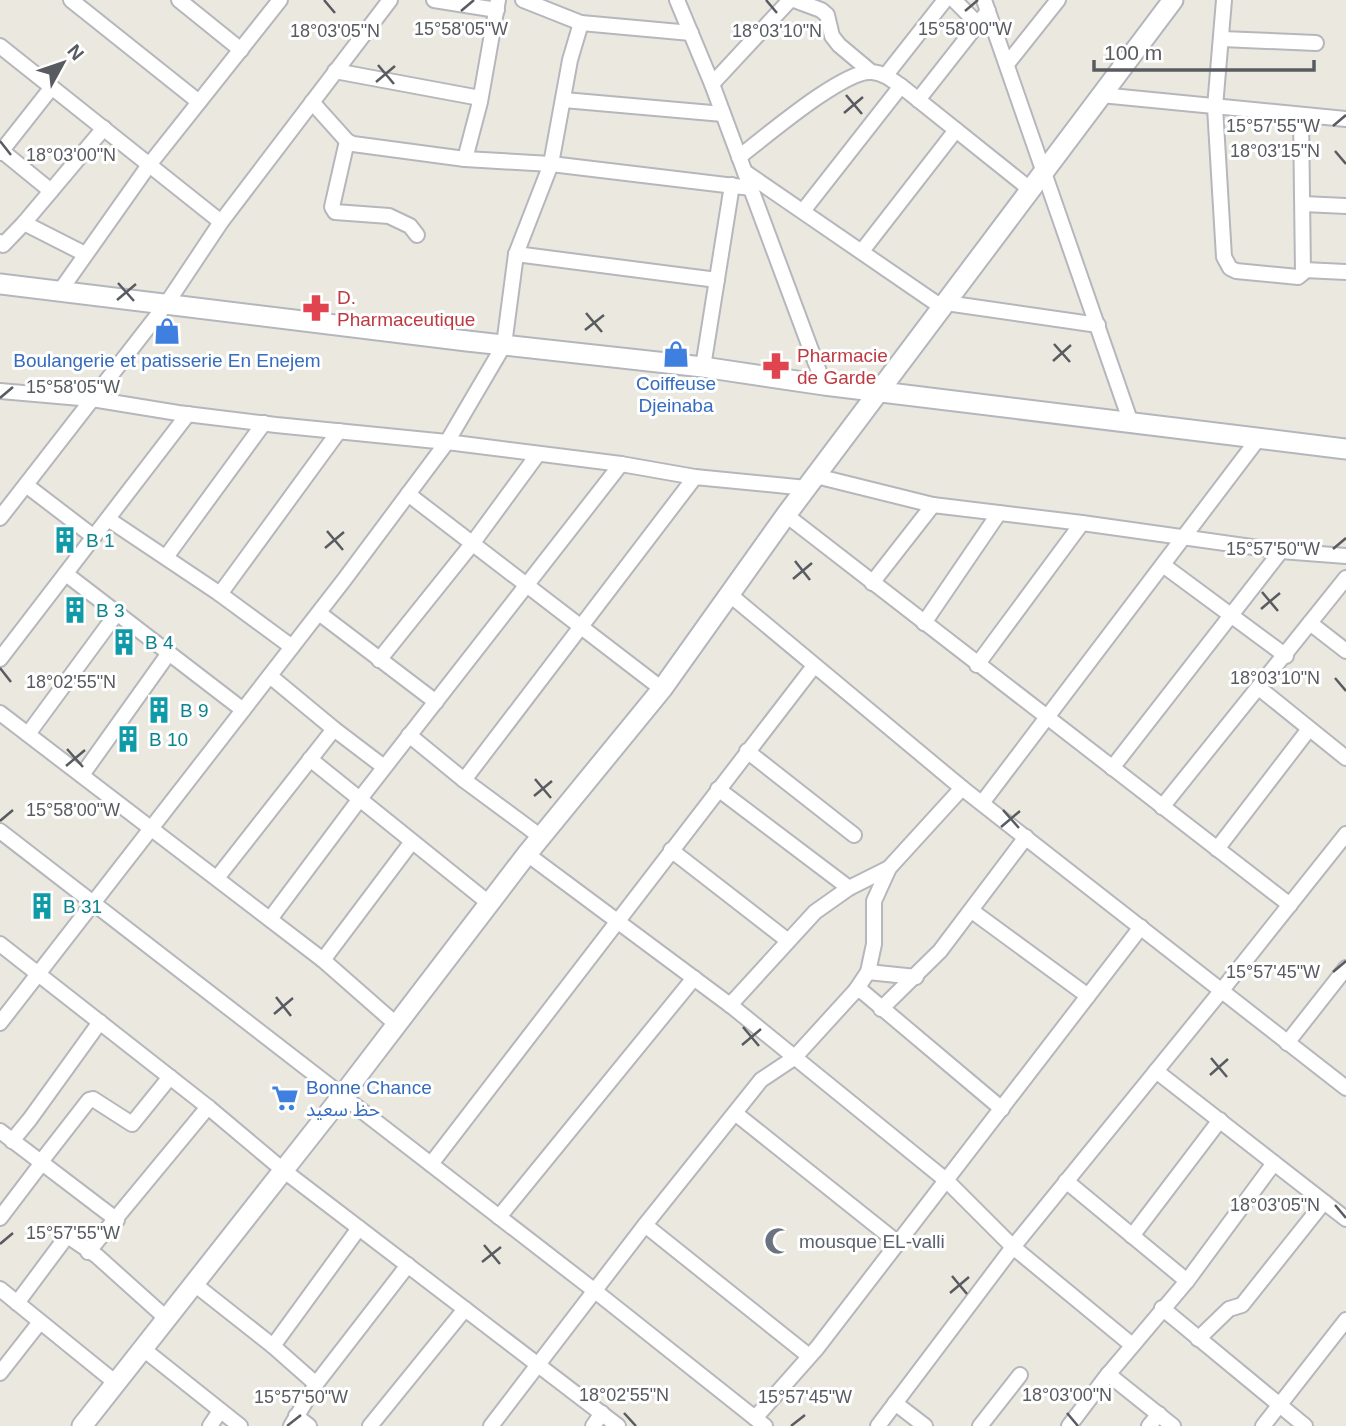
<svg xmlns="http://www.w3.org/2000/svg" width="1346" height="1426" font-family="Arial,'Noto Sans Arabic',sans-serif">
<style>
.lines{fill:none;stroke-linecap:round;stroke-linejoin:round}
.street-casing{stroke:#b5b7bc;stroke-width:18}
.secondary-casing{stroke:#b3b6bc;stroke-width:23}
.street{stroke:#fff;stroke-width:14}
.secondary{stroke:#fff;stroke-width:19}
.ticks{fill:none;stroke:#585b60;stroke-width:2.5}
.labels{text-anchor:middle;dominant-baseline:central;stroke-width:6;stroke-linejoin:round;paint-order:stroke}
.health-label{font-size:19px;fill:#be3a42;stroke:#fff;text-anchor:start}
.shop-label{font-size:19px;fill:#366cbe;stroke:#fff}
.culture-label{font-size:19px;fill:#0d838f;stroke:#fff;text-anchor:start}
.worship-label{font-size:19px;fill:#5b616d;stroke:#fff;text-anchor:start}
.ticks-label{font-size:18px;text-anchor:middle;fill:#585b60;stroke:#fff;stroke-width:6;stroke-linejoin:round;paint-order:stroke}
</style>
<rect width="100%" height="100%" fill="#ebe8df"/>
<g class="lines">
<defs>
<g id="street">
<path d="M71 0 199 102"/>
<path d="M179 0 241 50"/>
<path d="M434 0 497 10"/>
<path d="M523 0 581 23 691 33"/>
<path d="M677 0 712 84 824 385"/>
<path d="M794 0 821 10 827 15 832 36 839 45 870 71"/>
<path d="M954 0 977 23"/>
<path d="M984 0 1131 423"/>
<path d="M1224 0 1215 107 1224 257 1230 268 1236 271 1298 277 1303 273 1301 115"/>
<path d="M1222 39 1316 43"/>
<path d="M0 46 221 222"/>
<path d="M1007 64 1058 0"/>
<path d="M335 71 480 98"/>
<path d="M886 75 945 0"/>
<path d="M712 84 790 0"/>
<path d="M1101 95 1346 119"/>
<path d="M564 100 723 114"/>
<path d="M918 100 988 11"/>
<path d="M312 102 347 141 353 144 465 159 480 102 498 0"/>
<path d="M347 141 332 207 335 212 389 216 410 226 417 235"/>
<path d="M2 151 51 191"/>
<path d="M0 153 52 87"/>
<path d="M739 157C764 138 844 69 872 72 884 73 892 80 901 86L1031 190"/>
<path d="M465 159 551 164 751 188"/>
<path d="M745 172 943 308"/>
<path d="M1303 204 1346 206"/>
<path d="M803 211 901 86"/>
<path d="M24 223 85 254"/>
<path d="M0 242 3 245 24 223 104 128"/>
<path d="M862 251 956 130"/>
<path d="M516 254 717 280"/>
<path d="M1304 270 1346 272"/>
<path d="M60 291 149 165 280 0"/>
<path d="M946 303 1098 325"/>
<path d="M703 367 732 185"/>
<path d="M0 391 92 399 178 413 276 425 447 442 621 464 695 477 807 488"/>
<path d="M816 476 933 505 1082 523 1281 551 1346 556"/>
<path d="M26 485 94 537"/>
<path d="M408 494 662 689"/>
<path d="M786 515 1290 905"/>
<path d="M0 518 167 303 221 222 390 0"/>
<path d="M108 519 220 594 292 647"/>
<path d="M166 557 264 423"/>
<path d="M1163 565 1286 656"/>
<path d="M66 574 243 710"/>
<path d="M872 583 933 505"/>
<path d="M220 594 339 431"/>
<path d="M729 594 962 788 1346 1088"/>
<path d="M319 613 436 702"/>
<path d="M924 623 999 513"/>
<path d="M1310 623 1346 651"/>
<path d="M0 659 188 414"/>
<path d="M379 660 472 544 538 454"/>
<path d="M977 665 1082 523"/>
<path d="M270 676 334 729 384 767"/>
<path d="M1259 688 1346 758"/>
<path d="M0 713 323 960 397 1025"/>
<path d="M28 734 117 613"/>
<path d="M409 735 464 780 541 837"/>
<path d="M747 751 854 835"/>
<path d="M310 759 490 904"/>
<path d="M1112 768 1281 551"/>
<path d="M82 775 169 653"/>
<path d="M464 780 695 477"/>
<path d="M718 789 849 888"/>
<path d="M982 803 1258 439"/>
<path d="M1162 807 1346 578"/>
<path d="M0 831 595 1291 765 1426"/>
<path d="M1217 849 1309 729"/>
<path d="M671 850 787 940"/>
<path d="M527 854 734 1008 947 1181 1013 1247 1132 1345"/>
<path d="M217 878 334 729"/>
<path d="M972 911 1088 996"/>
<path d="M270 919 359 800 621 464"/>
<path d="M0 944 208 1107 283 1170 618 1426"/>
<path d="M323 960 411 843"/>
<path d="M868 972 916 977"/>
<path d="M856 990 863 992 1002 1109"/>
<path d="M730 1005 815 912 849 888 889 868 962 788"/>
<path d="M881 1009 940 951 1026 837"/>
<path d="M0 1023 344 580 447 442 504 345 516 254 551 164 570 60 581 23"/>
<path d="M1287 1043 1346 968"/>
<path d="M1156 1071 1346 1219"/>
<path d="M735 1113 898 1243"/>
<path d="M0 1131 117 1220"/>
<path d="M12 1141 30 1119 100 1022"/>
<path d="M40 1163 89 1100 93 1099 132 1124 170 1077"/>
<path d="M431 1164 814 666"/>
<path d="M1066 1181 1187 1281"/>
<path d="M499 1217 694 978"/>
<path d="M0 1218 41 1164"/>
<path d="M645 1225 809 1356"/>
<path d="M1132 1236 1220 1120"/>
<path d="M88 1252 208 1107"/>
<path d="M193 1283 273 1346 316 1384"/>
<path d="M0 1289 116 1383"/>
<path d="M17 1303 64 1240 69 1237 97 1256 166 1318"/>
<path d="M1162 1308 1305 1426"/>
<path d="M1198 1339 1229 1309 1242 1305 1324 1202"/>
<path d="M273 1346 359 1228"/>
<path d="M142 1348 240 1426"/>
<path d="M0 1373 40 1322"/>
<path d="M1108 1374 1173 1426"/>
<path d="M895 1403 925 1426"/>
<path d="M296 1416 309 1426"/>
<path d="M755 1418 817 1348 1141 927"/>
<path d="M210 1426 220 1411"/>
<path d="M291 1426 316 1384 408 1265"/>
<path d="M370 1426 465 1309"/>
<path d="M491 1426 645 1225 761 1080 794 1058 856 990 868 972 874 944V901L889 868"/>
<path d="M593 1426 602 1413"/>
<path d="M878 1426 1013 1247 1222 990 1346 834"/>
<path d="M980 1426 1020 1375"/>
<path d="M1069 1426 1106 1377 1187 1281 1274 1163"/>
<path d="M1149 1426 1159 1414"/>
<path d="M1263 1426 1346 1320"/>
</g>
<g id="secondary">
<path d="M0 284 467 341 703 367 824 385 1346 449"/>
<path d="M82 1426 342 1096 527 854 662 689 786 515 1173 0"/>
</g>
</defs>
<!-- street casing -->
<use href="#street" class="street-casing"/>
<!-- secondary casing -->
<use href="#secondary" class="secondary-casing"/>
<!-- street -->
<use href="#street" class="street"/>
<!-- secondary -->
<use href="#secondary" class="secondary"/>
</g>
<!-- ticks -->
<path class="ticks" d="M324 0 335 13M766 0 777 13M461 11 474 0M965 11 978 0M378 65 394 84M376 82 395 66M846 95 862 114M844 113 863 97M1333 126 1346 115M0 141 11 155M1335 151 1346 164M118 283 134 301M117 300 136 284M586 313 602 332M585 330 604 315M1054 344 1070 362M1053 361 1071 345M0 398 13 387M327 531 343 550M325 548 344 532M1333 549 1346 538M795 561 810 580M793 579 812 563M1262 592 1278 611M1261 609 1280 593M0 668 11 682M1335 678 1346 691M67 749 83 767M66 766 85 750M535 779 551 798M534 796 552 781M1003 810 1019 828M0 821 13 810M1001 827 1020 811M1333 972 1346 961M276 997 291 1016M274 1014 293 998M743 1027 759 1046M742 1045 761 1029M1211 1058 1227 1077M1210 1075 1228 1059M1335 1205 1346 1218M0 1244 13 1233M484 1245 500 1264M482 1262 501 1247M952 1276 967 1294M950 1293 969 1277M624 1413 636 1426M1067 1413 1078 1426M287 1426 301 1415M791 1426 805 1415"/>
<!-- icons -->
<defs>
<symbol id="pharmacy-bare" viewBox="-9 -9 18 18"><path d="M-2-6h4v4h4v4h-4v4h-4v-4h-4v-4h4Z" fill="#e0444e" stroke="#fff" stroke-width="2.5" paint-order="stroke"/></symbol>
<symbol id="shop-bare" viewBox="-9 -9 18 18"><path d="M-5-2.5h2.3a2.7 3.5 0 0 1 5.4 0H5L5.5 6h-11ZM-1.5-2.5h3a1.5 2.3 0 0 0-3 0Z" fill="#3f7fe0" stroke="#fff" stroke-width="2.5" paint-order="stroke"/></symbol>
<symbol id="building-bare" viewBox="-9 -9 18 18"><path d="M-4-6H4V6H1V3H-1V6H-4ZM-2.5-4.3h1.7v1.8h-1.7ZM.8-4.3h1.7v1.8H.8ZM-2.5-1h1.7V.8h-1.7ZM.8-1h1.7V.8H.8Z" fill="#0f9aa8" stroke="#fff" stroke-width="2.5" paint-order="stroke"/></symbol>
<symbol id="supermarket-bare" viewBox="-9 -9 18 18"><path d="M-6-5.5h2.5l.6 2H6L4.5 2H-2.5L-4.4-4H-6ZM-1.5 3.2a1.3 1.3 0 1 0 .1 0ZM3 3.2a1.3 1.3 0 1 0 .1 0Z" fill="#3f7fe0" stroke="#fff" stroke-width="2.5" paint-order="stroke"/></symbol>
<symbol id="mosque-bare" viewBox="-9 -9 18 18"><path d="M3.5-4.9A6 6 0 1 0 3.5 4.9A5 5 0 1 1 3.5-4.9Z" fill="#6b7280" stroke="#fff" stroke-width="2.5" paint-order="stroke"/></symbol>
</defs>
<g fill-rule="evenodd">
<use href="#pharmacy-bare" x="297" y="289" width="38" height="38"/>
<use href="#shop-bare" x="148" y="312" width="38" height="38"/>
<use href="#shop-bare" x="657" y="335" width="38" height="38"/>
<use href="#pharmacy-bare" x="757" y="347" width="38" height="38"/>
<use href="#building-bare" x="46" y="521" width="38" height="38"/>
<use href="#building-bare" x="56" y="591" width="38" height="38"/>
<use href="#building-bare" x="105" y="623" width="38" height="38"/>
<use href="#building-bare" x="140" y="691" width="38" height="38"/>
<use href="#building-bare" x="109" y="720" width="38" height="38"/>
<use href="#building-bare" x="23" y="887" width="38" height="38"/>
<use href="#supermarket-bare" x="266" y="1079" width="38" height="38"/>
<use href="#mosque-bare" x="759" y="1222" width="38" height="38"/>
</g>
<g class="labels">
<!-- health labels -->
<g class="health-label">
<text x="337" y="297">D.<tspan x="337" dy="22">Pharmaceutique</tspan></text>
<text x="797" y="355">Pharmacie<tspan x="797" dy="22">de Garde</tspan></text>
</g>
<!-- shop labels -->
<g class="shop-label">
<text x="167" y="360">Boulangerie et patisserie En Enejem</text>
<text x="676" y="383">Coiffeuse<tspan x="676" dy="22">Djeinaba</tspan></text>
<text x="306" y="1087" text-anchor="start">Bonne Chance<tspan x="306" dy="22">حظ سعيد</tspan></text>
</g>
<!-- culture labels -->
<g class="culture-label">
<text x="86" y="540">B 1</text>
<text x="96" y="610">B 3</text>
<text x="145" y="642">B 4</text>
<text x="180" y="710">B 9</text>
<text x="149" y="739">B 10</text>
<text x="63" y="906">B 31</text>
</g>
<!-- worship labels -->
<g class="worship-label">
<text x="799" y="1241">mousque EL-valli</text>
</g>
</g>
<g class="ticks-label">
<text x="461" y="35">15°58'05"W</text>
<text x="965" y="35">15°58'00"W</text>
<text x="335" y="37">18°03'05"N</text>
<text x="777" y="37">18°03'10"N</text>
<text x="1273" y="132">15°57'55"W</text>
<text x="1275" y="157">18°03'15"N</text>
<text x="71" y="161">18°03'00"N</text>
<text x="73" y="393">15°58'05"W</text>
<text x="1273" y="555">15°57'50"W</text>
<text x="1275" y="684">18°03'10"N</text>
<text x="71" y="688">18°02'55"N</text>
<text x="73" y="816">15°58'00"W</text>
<text x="1273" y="978">15°57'45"W</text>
<text x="1275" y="1211">18°03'05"N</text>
<text x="73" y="1239">15°57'55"W</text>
<text x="624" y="1401">18°02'55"N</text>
<text x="1067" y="1401">18°03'00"N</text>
<text x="301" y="1403">15°57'50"W</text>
<text x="805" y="1403">15°57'45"W</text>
</g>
<!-- north arrow -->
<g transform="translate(63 63) rotate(50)" stroke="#ffffff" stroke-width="5" paint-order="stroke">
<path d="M0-5L12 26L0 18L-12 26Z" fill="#585b60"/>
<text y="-10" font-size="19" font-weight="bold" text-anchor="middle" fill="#585b60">N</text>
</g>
<!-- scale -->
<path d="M1094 60v10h220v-10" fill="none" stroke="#585b60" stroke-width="3.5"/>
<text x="1104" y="60" font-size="21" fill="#585b60" stroke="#ffffff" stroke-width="5" paint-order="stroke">100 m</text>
</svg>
